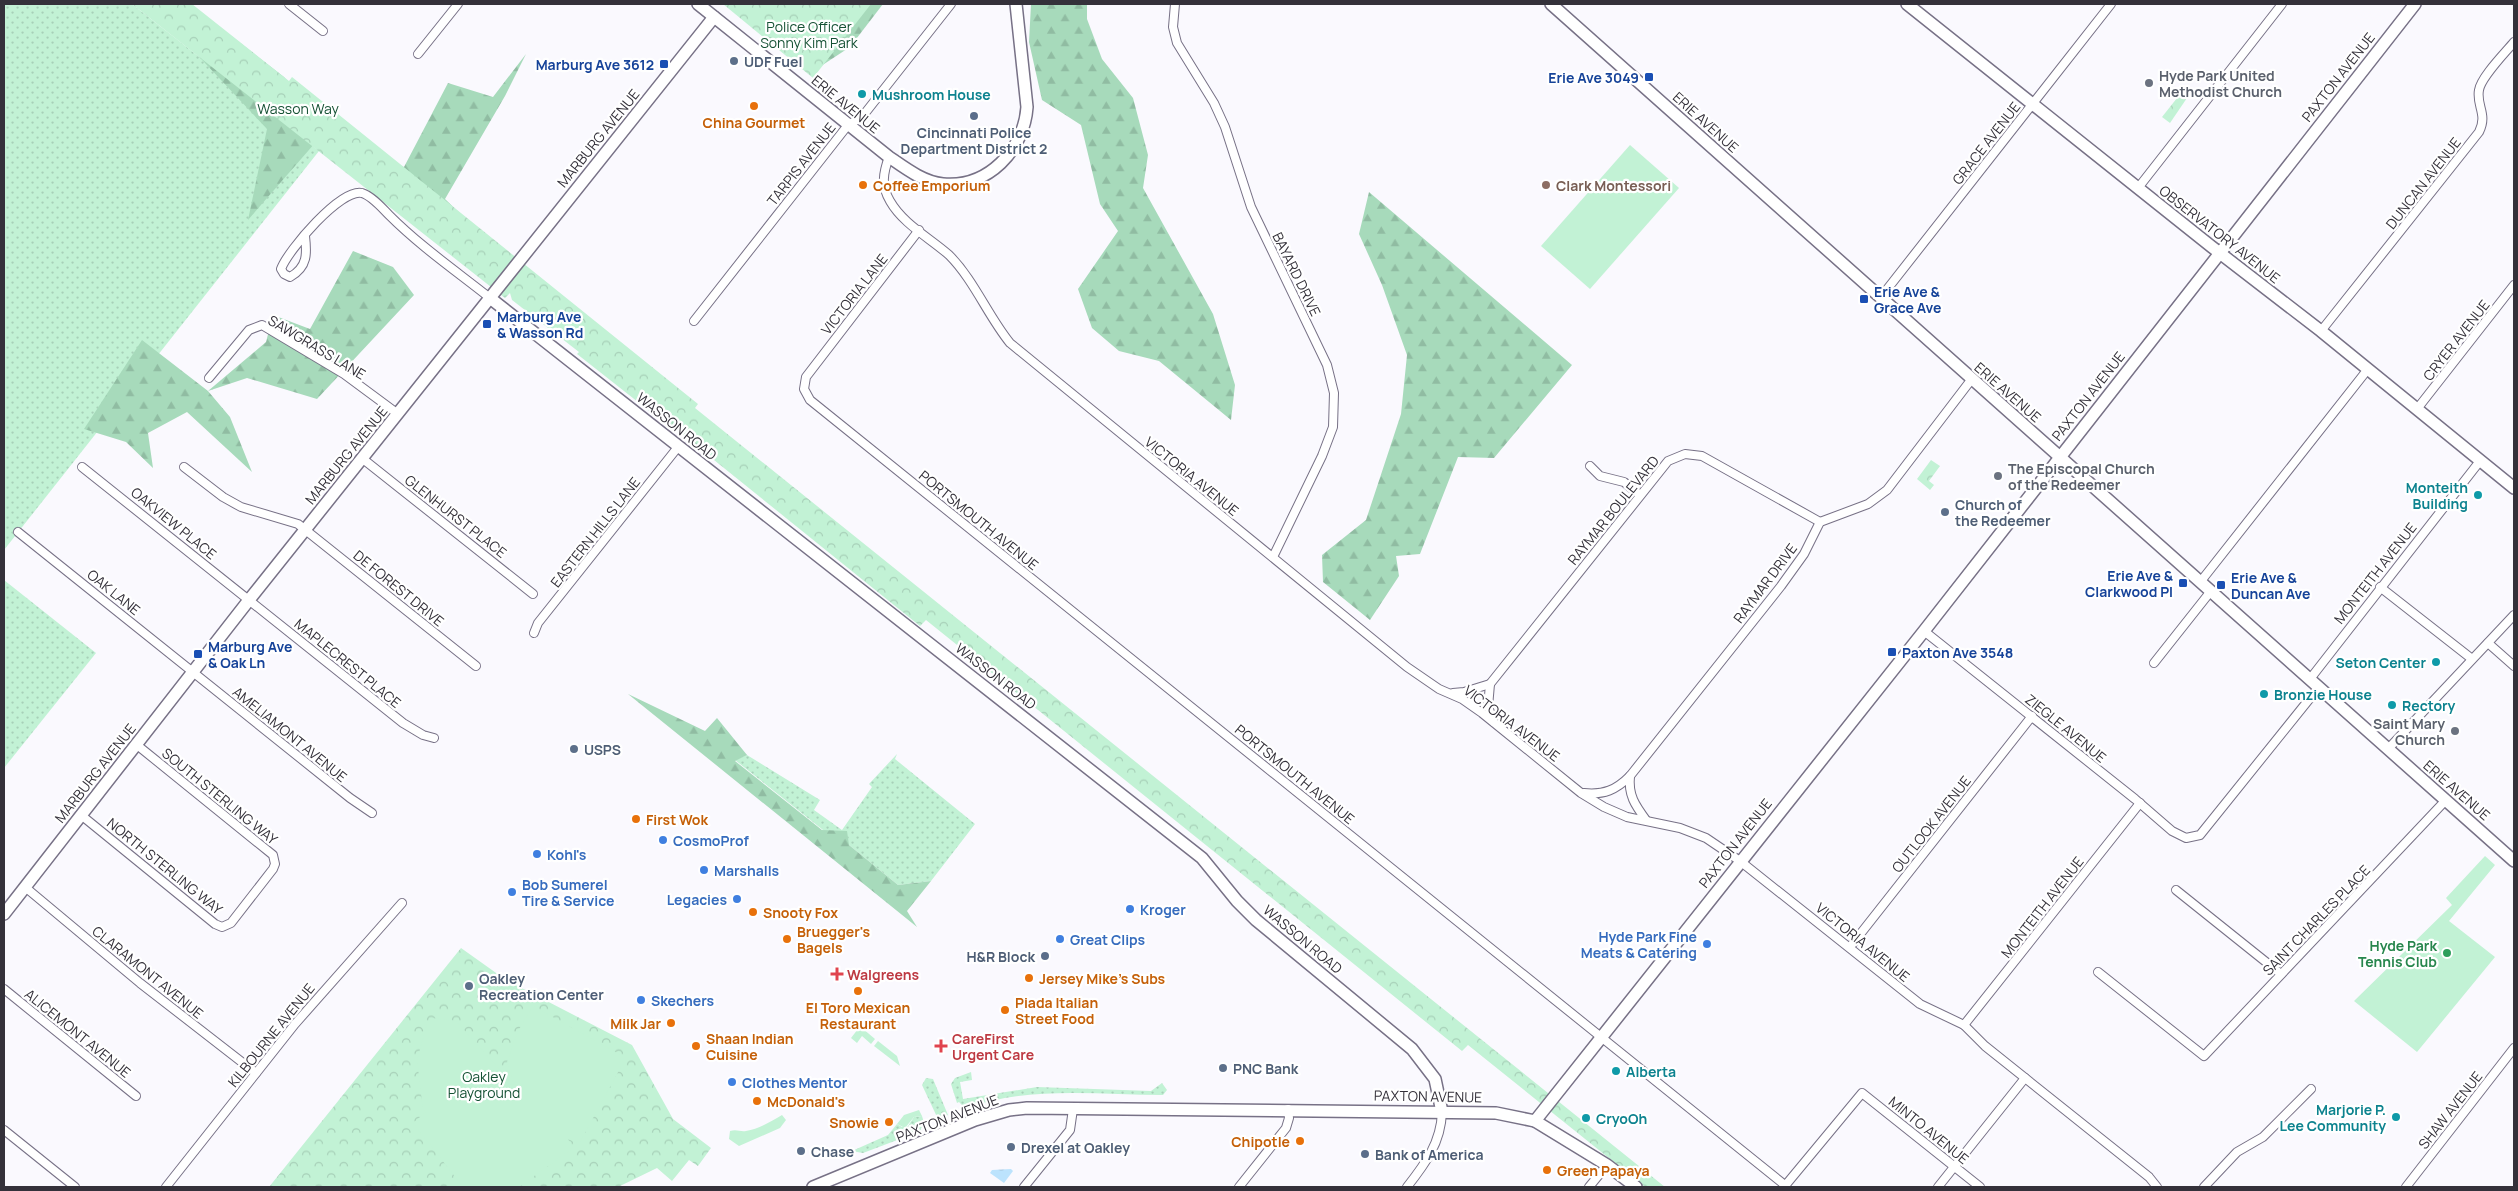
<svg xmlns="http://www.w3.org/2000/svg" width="2518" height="1191" font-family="Manrope,sans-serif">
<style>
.grass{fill:url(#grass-dots)}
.forest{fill:url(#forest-firs)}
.park{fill:url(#park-crowns)}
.garden{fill:#c2f2d5}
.water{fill:url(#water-ripples)}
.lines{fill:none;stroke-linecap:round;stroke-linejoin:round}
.street-casing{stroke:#777186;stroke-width:10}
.secondary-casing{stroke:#777186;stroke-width:14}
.street{stroke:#fff;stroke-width:8}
.secondary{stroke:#fff;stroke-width:11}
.service-dot{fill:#5c6f8a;stroke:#fff;stroke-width:2}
.transit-dot{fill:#1a4fb4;stroke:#fff;stroke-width:2}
.worship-dot{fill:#6b7280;stroke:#fff;stroke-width:2}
.culture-dot{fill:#0f9aa8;stroke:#fff;stroke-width:2}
.food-dot{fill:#e8710a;stroke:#fff;stroke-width:2}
.education-dot{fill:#8d6e63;stroke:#fff;stroke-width:2}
.shop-dot{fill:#3f7fe0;stroke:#fff;stroke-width:2}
.leisure-dot{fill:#2e9e5b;stroke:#fff;stroke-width:2}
.health-dot{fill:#e0444e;stroke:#fff;stroke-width:2}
.labels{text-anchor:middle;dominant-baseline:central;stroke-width:4.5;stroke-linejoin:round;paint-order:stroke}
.park-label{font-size:14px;fill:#155134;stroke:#fff}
.service-label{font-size:14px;font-weight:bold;fill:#4e5e75;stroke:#fff;text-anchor:start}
.transit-label{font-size:14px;font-weight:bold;fill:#164399;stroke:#fff;text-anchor:start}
.worship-label{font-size:14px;font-weight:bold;fill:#5b616d;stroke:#fff;text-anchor:start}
.street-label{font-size:14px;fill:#34313a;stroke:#fff}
.culture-label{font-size:14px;font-weight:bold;fill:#0d838f;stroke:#fff;text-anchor:start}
.food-label{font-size:14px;font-weight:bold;fill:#c56008;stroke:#fff;text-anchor:start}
.education-label{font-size:14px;font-weight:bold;fill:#785e54;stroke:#fff;text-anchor:start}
.shop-label{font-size:14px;font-weight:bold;fill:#366cbe;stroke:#fff;text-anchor:start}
.leisure-label{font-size:14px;font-weight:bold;fill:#27864d;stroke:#fff;text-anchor:end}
.health-label{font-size:14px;font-weight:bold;fill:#be3a42;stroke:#fff;text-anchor:start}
</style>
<defs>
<pattern id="grass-dots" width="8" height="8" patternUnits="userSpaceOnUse" patternTransform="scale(1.25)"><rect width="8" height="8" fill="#c2f2d5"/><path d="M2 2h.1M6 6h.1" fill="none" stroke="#a7d0b8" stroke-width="1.8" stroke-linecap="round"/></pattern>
<pattern id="forest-firs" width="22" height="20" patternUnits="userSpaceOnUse" patternTransform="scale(1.25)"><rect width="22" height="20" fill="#a7dabb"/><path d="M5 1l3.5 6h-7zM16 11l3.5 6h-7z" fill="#90bca2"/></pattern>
<pattern id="park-crowns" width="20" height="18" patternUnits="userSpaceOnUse" patternTransform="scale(1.25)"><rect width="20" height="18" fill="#c2f2d5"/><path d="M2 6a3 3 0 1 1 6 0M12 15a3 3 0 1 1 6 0" fill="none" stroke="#a7d0b8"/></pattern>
<pattern id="water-ripples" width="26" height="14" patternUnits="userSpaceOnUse" patternTransform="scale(1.25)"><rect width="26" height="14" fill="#bce3fd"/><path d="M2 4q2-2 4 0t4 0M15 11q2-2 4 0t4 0" fill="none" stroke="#a2c3da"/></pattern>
</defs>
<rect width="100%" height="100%" fill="#faf9fe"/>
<!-- grass -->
<g class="grass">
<path d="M4 4H132L319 151 4 550Z"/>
<path d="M4 580 96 653 4 768Z"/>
<path d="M897 754 895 759 975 824 931 881 898 885 849 845 823 830 735 760 747 755 820 800 814 810 842 830 872 787 869 784Z"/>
<path d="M971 1072 972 1080 960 1082 963 1099 1037 1087 1151 1091 1162 1083 1167 1090 1163 1095C1099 1095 1027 1085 966 1109L959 1102 957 1103 951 1084 955 1078Z"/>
<path d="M926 1078 933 1079 948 1115 938 1119 922 1085Z"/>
<path d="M922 1116 925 1126 921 1128V1131L863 1153 852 1151 888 1135 897 1124 902 1127 908 1126 914 1117Z"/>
</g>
<!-- forest -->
<g class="forest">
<path d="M171 4H190L284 77 293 87 394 164 404 167 448 83 493 97 526 54 505 96 445 199 498 250 485 248Z"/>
<path d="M801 4H883L850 47 818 68Z"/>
<path d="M1031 4H1087V19L1102 59 1133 98 1148 155 1143 188 1213 314 1235 385 1231 420 1159 361 1119 351 1092 328 1078 289 1118 231 1100 204 1081 125 1042 100 1029 42Z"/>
<path d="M157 12 315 143 248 220 267 129Z"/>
<path d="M1369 192 1572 365 1494 458 1458 457 1420 554 1396 556 1399 576 1370 620 1323 582 1322 555 1366 520 1401 414 1407 355 1382 285 1359 234Z"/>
<path d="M353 251 393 267 414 295 317 399 247 378 208 391 230 417 252 472 187 412 148 433 153 468 126 442 84 429 142 340 208 391 266 342 273 315 310 329Z"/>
<path d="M628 694 705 731 717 718 747 755 735 761 822 830 847 831 849 845 898 885 931 881 907 911 917 927Z"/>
</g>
<!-- park -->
<g class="park">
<path d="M132 4H192L289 81 292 77 698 404 695 408 1665 1187H1645L1468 1045 1462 1051 926 620 920 626 678 431 676 432 577 354 579 352 512 300 510 293 505 298Z"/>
<path d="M723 4H871L813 78Z"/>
<path d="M2181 93 2187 98 2170 123 2162 117Z"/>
<path d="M1931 460 1940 466 1929 481 1934 485 1930 490 1917 479Z"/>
<path d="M461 948 506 980 632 1045 673 1119 711 1148 698 1166 689 1160 672 1181 657 1168 618 1187H269Z"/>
</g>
<!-- garden -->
<g class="garden">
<path d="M1630 145 1679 188 1590 289 1541 246Z"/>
<path d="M2485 856 2495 865 2449 921 2495 957 2417 1052 2354 1001 2452 905 2446 898Z"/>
<path d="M533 1006 621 1055 623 1063 579 1144 568 1139 573 1148 519 1187H463L413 1123 427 1111 423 1110 417 1060 427 1024 432 1018 456 1021 503 1073 500 1078 513 1081 507 1062 518 1031Z"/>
<path d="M862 1028 875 1039 871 1044 862 1036 857 1043 851 1038 858 1029Z"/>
<path d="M878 1041 897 1056 900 1066 874 1046Z"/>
<path d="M919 1110 922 1116 914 1117 905 1128 897 1124 904 1115Z"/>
<path d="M782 1115 786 1120 780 1128 739 1146 729 1139 730 1131C737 1129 740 1132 746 1131 759 1129 772 1121 782 1115Z"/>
</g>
<!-- water -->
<path class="water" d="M1011 1169 1013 1171 1004 1183 990 1173 992 1170Z"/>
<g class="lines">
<defs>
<g id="street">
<path d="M289 4 323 31"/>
<path d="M1175 4 1173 27 1177 43 1214 103 1225 127 1251 207 1327 365 1334 393 1333 427 1322 456 1273 557"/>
<path d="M418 54 458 4"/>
<path d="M889 157C883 173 881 186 890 201 903 224 930 238 949 255 974 280 988 316 1010 343L1407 667 1439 689 1462 699 1482 713 1581 793 1604 807 1627 817 1680 828 1706 838 1740 861 1920 1004 1964 1025 1985 1046 2149 1177 2157 1187"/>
<path d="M2138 188 2282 4"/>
<path d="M919 230 806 377 804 389 810 400 1786 1186"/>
<path d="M305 236C307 253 308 267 290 277L284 274 281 269C288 250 341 188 362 193 372 196 382 208 389 215 420 246 456 271 490 298"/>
<path d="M1881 297 2111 4"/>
<path d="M694 321 848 125 862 117 951 4"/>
<path d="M2321 331 2479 132C2488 114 2476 106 2479 90 2481 77 2505 53 2514 42"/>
<path d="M209 378 249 330 262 325 344 374 398 414"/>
<path d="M2417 409 2514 285"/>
<path d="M363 459 533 594"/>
<path d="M1590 466 1600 476 1624 482 1640 495"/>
<path d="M82 467 403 723 423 735 434 738"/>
<path d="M184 467 223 497 241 507 298 524 476 666"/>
<path d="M18 532 350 798 372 813"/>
<path d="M2201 581 2368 369"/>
<path d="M2380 587 2472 659"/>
<path d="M1924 631 2135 799 2172 831 2186 838 2200 835 2319 687"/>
<path d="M534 633 538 623 678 447"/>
<path d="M2488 643 2514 666"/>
<path d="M2154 663 2211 591"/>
<path d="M2310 679 2480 461"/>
<path d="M1453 693 1464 692 1490 684"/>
<path d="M1494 722 1488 707 1490 684 1668 461 1685 454 1702 456 1820 522"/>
<path d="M2388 749 2514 615"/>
<path d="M1630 776C1628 795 1635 805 1646 820"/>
<path d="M1584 793C1604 795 1616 790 1630 776L1781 586 1804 554 1820 522 1868 504 1887 490 1971 380"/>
<path d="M81 815 215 924 222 927 231 923 273 869 275 864 273 855 137 745"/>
<path d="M25 887 140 983 256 1073"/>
<path d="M2176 890 2281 974"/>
<path d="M1850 947 2032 716"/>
<path d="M2098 972 2204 1056 2445 801"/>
<path d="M4 989 136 1096"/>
<path d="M1964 1025 2140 803"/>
<path d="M4 1130 75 1187"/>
<path d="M166 1187 295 1024 402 903"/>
<path d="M1024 1187 1070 1130 1073 1109"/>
<path d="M1239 1187 1286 1128 1289 1118 1288 1109"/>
<path d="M1407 1187C1425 1164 1441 1143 1442 1112"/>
<path d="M1589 1187 1607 1165"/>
<path d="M1784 1187 1862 1093 1980 1187"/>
<path d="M1938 1187 2025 1078"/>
<path d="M2204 1187 2237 1152 2263 1137 2311 1089"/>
<path d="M2406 1187 2514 1048"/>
</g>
<g id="secondary">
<path d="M698 4 889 157C905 168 923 182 943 184 988 188 1024 150 1027 107L1016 4"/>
<path d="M1551 4 2514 861"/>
<path d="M1907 4 2212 247 2321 331 2514 488"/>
<path d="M490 298 1202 858 1237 901 1256 920 1412 1049 1435 1079 1442 1112"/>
<path d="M4 914 249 600 714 17"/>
<path d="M1535 1121 1924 631 2415 4"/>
<path d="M813 1187 975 1120 1009 1110 1027 1108 1496 1113 1535 1121 1607 1165 1636 1187"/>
</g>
</defs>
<!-- street casing -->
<use href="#street" class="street-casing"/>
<!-- secondary casing -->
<use href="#secondary" class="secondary-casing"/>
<!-- street -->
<use href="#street" class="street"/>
<!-- secondary -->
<use href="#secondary" class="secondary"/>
</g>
<!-- markers -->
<g class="service-dot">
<circle cx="734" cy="61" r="5"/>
<circle cx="974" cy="116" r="5"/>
<circle cx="1945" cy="512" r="5"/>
<circle cx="574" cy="749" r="5"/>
<circle cx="1045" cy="956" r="5"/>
<circle cx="469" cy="986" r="5"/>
<circle cx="1223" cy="1068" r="5"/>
<circle cx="1011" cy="1147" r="5"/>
<circle cx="801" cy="1151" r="5"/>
<circle cx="1365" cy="1154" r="5"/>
</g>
<g class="transit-dot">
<rect x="659" y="59" width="10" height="10" rx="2.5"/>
<rect x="1644" y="72" width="10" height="10" rx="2.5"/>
<rect x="1859" y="294" width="10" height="10" rx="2.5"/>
<rect x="482" y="319" width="10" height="10" rx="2.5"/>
<rect x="2178" y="578" width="10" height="10" rx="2.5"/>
<rect x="2216" y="580" width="10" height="10" rx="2.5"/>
<rect x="1887" y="647" width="10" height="10" rx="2.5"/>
<rect x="193" y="649" width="10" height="10" rx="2.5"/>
</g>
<g class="worship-dot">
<circle cx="2149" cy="83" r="5"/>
<circle cx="1998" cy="476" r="5"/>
<circle cx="2455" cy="731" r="5"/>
</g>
<g class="culture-dot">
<circle cx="862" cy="94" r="5"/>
<circle cx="2478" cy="495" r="5"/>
<circle cx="2436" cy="662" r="5"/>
<circle cx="2264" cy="694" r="5"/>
<circle cx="2392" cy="705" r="5"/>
<circle cx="1616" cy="1071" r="5"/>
<circle cx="2396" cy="1117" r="5"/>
<circle cx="1586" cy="1118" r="5"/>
</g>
<g class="food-dot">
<circle cx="754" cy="106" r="5"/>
<circle cx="863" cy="185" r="5"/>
<circle cx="636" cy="819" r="5"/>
<circle cx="753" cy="912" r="5"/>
<circle cx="787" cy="939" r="5"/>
<circle cx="1029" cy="978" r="5"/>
<circle cx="858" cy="991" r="5"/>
<circle cx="1005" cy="1010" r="5"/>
<circle cx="671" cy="1023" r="5"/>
<circle cx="696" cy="1046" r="5"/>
<circle cx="757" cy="1101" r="5"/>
<circle cx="889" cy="1122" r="5"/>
<circle cx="1300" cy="1141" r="5"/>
<circle cx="1547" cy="1170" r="5"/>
</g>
<circle class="education-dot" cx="1546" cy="185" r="5"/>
<g class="shop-dot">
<circle cx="663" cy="840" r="5"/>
<circle cx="537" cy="854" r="5"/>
<circle cx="704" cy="870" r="5"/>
<circle cx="512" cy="892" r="5"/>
<circle cx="737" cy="899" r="5"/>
<circle cx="1130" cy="909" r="5"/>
<circle cx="1060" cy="939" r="5"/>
<circle cx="1707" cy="944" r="5"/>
<circle cx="641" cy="1000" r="5"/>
<circle cx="732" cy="1082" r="5"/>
</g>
<circle class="leisure-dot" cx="2447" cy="953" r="5"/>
<g class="health-dot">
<path d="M834.5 966.5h5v5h5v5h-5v5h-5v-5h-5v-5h5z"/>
<path d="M938.5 1038.5h5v5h5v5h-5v5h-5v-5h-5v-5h5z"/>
</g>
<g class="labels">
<!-- park labels -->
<g class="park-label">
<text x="809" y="26">Police Officer<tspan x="809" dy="16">Sonny Kim Park</tspan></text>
<text x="298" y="108">Wasson Way</text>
<text x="484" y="1076">Oakley<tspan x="484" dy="16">Playground</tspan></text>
</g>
<!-- service labels -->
<g class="service-label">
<text x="744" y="61">UDF Fuel</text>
<text x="974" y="132" text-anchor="middle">Cincinnati Police<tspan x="974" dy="16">Department District 2</tspan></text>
<text x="1955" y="504">Church of<tspan x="1955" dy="16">the Redeemer</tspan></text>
<text x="584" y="749">USPS</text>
<text x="1035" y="956" text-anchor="end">H&amp;R Block</text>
<text x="479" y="978">Oakley<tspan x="479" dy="16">Recreation Center</tspan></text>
<text x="1233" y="1068">PNC Bank</text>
<text x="1021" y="1147">Drexel at Oakley</text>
<text x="811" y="1151">Chase</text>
<text x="1375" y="1154">Bank of America</text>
</g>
<!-- transit labels -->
<g class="transit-label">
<text x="654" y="64" text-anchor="end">Marburg Ave 3612</text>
<text x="1639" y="77" text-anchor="end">Erie Ave 3049</text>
<text x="1874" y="291">Erie Ave &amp;<tspan x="1874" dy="16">Grace Ave</tspan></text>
<text x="497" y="316">Marburg Ave<tspan x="497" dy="16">&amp; Wasson Rd</tspan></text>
<text x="2173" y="575" text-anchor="end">Erie Ave &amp;<tspan x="2173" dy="16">Clarkwood Pl</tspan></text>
<text x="2231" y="577">Erie Ave &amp;<tspan x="2231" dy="16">Duncan Ave</tspan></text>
<text x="208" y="646">Marburg Ave<tspan x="208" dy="16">&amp; Oak Ln</tspan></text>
<text x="1902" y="652">Paxton Ave 3548</text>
</g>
<!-- worship labels -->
<g class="worship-label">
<text x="2159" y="75">Hyde Park United<tspan x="2159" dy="16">Methodist Church</tspan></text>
<text x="2008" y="468">The Episcopal Church<tspan x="2008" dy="16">of the Redeemer</tspan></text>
<text x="2445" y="723" text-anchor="end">Saint Mary<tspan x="2445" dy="16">Church</tspan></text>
</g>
<!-- street labels -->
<g class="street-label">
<text transform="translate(2338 77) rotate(-52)">PAXTON AVENUE</text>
<text transform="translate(846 104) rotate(39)">ERIE AVENUE</text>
<text transform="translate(1706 122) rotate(42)">ERIE AVENUE</text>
<text transform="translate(598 138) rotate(-51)">MARBURG AVENUE</text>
<text transform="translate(1986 143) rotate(-52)">GRACE AVENUE</text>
<text transform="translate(801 164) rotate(-52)">TARPIS AVENUE</text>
<text transform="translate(2423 183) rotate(-52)">DUNCAN AVENUE</text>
<text transform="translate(2220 234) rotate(38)">OBSERVATORY AVENUE</text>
<text transform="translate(1297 274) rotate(64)">BAYARD DRIVE</text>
<text transform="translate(854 294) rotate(-52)">VICTORIA LANE</text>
<text transform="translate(2456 340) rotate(-52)">CRYER AVENUE</text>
<text transform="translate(317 347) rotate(31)">SAWGRASS LANE</text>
<text transform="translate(2008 392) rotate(41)">ERIE AVENUE</text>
<text transform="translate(2088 396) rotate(-52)">PAXTON AVENUE</text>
<text transform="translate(677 426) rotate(39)">WASSON ROAD</text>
<text transform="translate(346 455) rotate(-51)">MARBURG AVENUE</text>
<text transform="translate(1192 476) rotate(39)">VICTORIA AVENUE</text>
<text transform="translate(1613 510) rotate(-51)">RAYMAR BOULEVARD</text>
<text transform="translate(456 516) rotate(38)">GLENHURST PLACE</text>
<text transform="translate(979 520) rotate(39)">PORTSMOUTH AVENUE</text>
<text transform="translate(174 523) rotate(39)">OAKVIEW PLACE</text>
<text transform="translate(595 532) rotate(-52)">EASTERN HILLS LANE</text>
<text transform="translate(2375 573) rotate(-52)">MONTEITH AVENUE</text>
<text transform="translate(1765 583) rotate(-53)">RAYMAR DRIVE</text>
<text transform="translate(399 588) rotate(39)">DE FOREST DRIVE</text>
<text transform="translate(114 592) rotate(39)">OAK LANE</text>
<text transform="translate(348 663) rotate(39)">MAPLECREST PLACE</text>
<text transform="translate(996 676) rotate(38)">WASSON ROAD</text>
<text transform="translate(1512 723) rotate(37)">VICTORIA AVENUE</text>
<text transform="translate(2066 728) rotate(39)">ZIEGLE AVENUE</text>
<text transform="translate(290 734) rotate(39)">AMELIAMONT AVENUE</text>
<text transform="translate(95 773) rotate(-52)">MARBURG AVENUE</text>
<text transform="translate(1295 774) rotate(39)">PORTSMOUTH AVENUE</text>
<text transform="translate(2457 790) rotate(41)">ERIE AVENUE</text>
<text transform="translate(220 796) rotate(39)">SOUTH STERLING WAY</text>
<text transform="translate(1931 824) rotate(-52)">OUTLOOK AVENUE</text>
<text transform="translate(1735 843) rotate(-52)">PAXTON AVENUE</text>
<text transform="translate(165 866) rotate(39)">NORTH STERLING WAY</text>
<text transform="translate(2042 907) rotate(-52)">MONTEITH AVENUE</text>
<text transform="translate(2316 920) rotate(-46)">SAINT CHARLES PLACE</text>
<text transform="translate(1303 939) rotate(40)">WASSON ROAD</text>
<text transform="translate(1863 942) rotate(39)">VICTORIA AVENUE</text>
<text transform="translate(148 972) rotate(39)">CLARAMONT AVENUE</text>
<text transform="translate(78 1033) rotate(39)">ALICEMONT AVENUE</text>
<text transform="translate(271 1035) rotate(-51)">KILBOURNE AVENUE</text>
<text transform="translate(1428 1096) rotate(1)">PAXTON AVENUE</text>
<text transform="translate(2450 1110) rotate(-52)">SHAW AVENUE</text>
<text transform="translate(947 1118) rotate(-21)">PAXTON AVENUE</text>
<text transform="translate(1929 1130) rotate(39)">MINTO AVENUE</text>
</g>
<!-- culture labels -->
<g class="culture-label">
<text x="872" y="94">Mushroom House</text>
<text x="2468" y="487" text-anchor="end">Monteith<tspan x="2468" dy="16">Building</tspan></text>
<text x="2426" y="662" text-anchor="end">Seton Center</text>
<text x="2274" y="694">Bronzie House</text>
<text x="2402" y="705">Rectory</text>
<text x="1626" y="1071">Alberta</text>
<text x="2386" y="1109" text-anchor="end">Marjorie P.<tspan x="2386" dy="16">Lee Community</tspan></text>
<text x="1596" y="1118">CryoOh</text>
</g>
<!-- food labels -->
<g class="food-label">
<text x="754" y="122" text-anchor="middle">China Gourmet</text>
<text x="873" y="185">Coffee Emporium</text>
<text x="646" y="819">First Wok</text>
<text x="763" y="912">Snooty Fox</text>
<text x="797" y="931">Bruegger's<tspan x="797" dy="16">Bagels</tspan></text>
<text x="1039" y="978">Jersey Mike's Subs</text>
<text x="1015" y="1002">Piada Italian<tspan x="1015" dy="16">Street Food</tspan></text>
<text x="858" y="1007" text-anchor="middle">El Toro Mexican<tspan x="858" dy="16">Restaurant</tspan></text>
<text x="661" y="1023" text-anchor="end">Milk Jar</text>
<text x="706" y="1038">Shaan Indian<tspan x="706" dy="16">Cuisine</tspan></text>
<text x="767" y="1101">McDonald's</text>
<text x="879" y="1122" text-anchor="end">Snowie</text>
<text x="1290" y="1141" text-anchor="end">Chipotle</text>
<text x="1557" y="1170">Green Papaya</text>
</g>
<!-- education labels -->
<g class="education-label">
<text x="1556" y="185">Clark Montessori</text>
</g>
<!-- shop labels -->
<g class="shop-label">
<text x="673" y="840">CosmoProf</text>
<text x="547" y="854">Kohl's</text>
<text x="714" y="870">Marshalls</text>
<text x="522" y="884">Bob Sumerel<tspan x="522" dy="16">Tire &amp; Service</tspan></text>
<text x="727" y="899" text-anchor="end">Legacies</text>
<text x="1140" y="909">Kroger</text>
<text x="1697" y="936" text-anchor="end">Hyde Park Fine<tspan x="1697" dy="16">Meats &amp; Catering</tspan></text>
<text x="1070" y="939">Great Clips</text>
<text x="651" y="1000">Skechers</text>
<text x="742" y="1082">Clothes Mentor</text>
</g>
<!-- leisure labels -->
<g class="leisure-label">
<text x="2437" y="945">Hyde Park<tspan x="2437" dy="16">Tennis Club</tspan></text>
</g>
<!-- health labels -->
<g class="health-label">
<text x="847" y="974">Walgreens</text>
<text x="952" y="1038">CareFirst<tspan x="952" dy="16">Urgent Care</tspan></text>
</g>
</g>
<!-- border -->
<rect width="2518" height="1191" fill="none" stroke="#34313a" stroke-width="10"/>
</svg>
